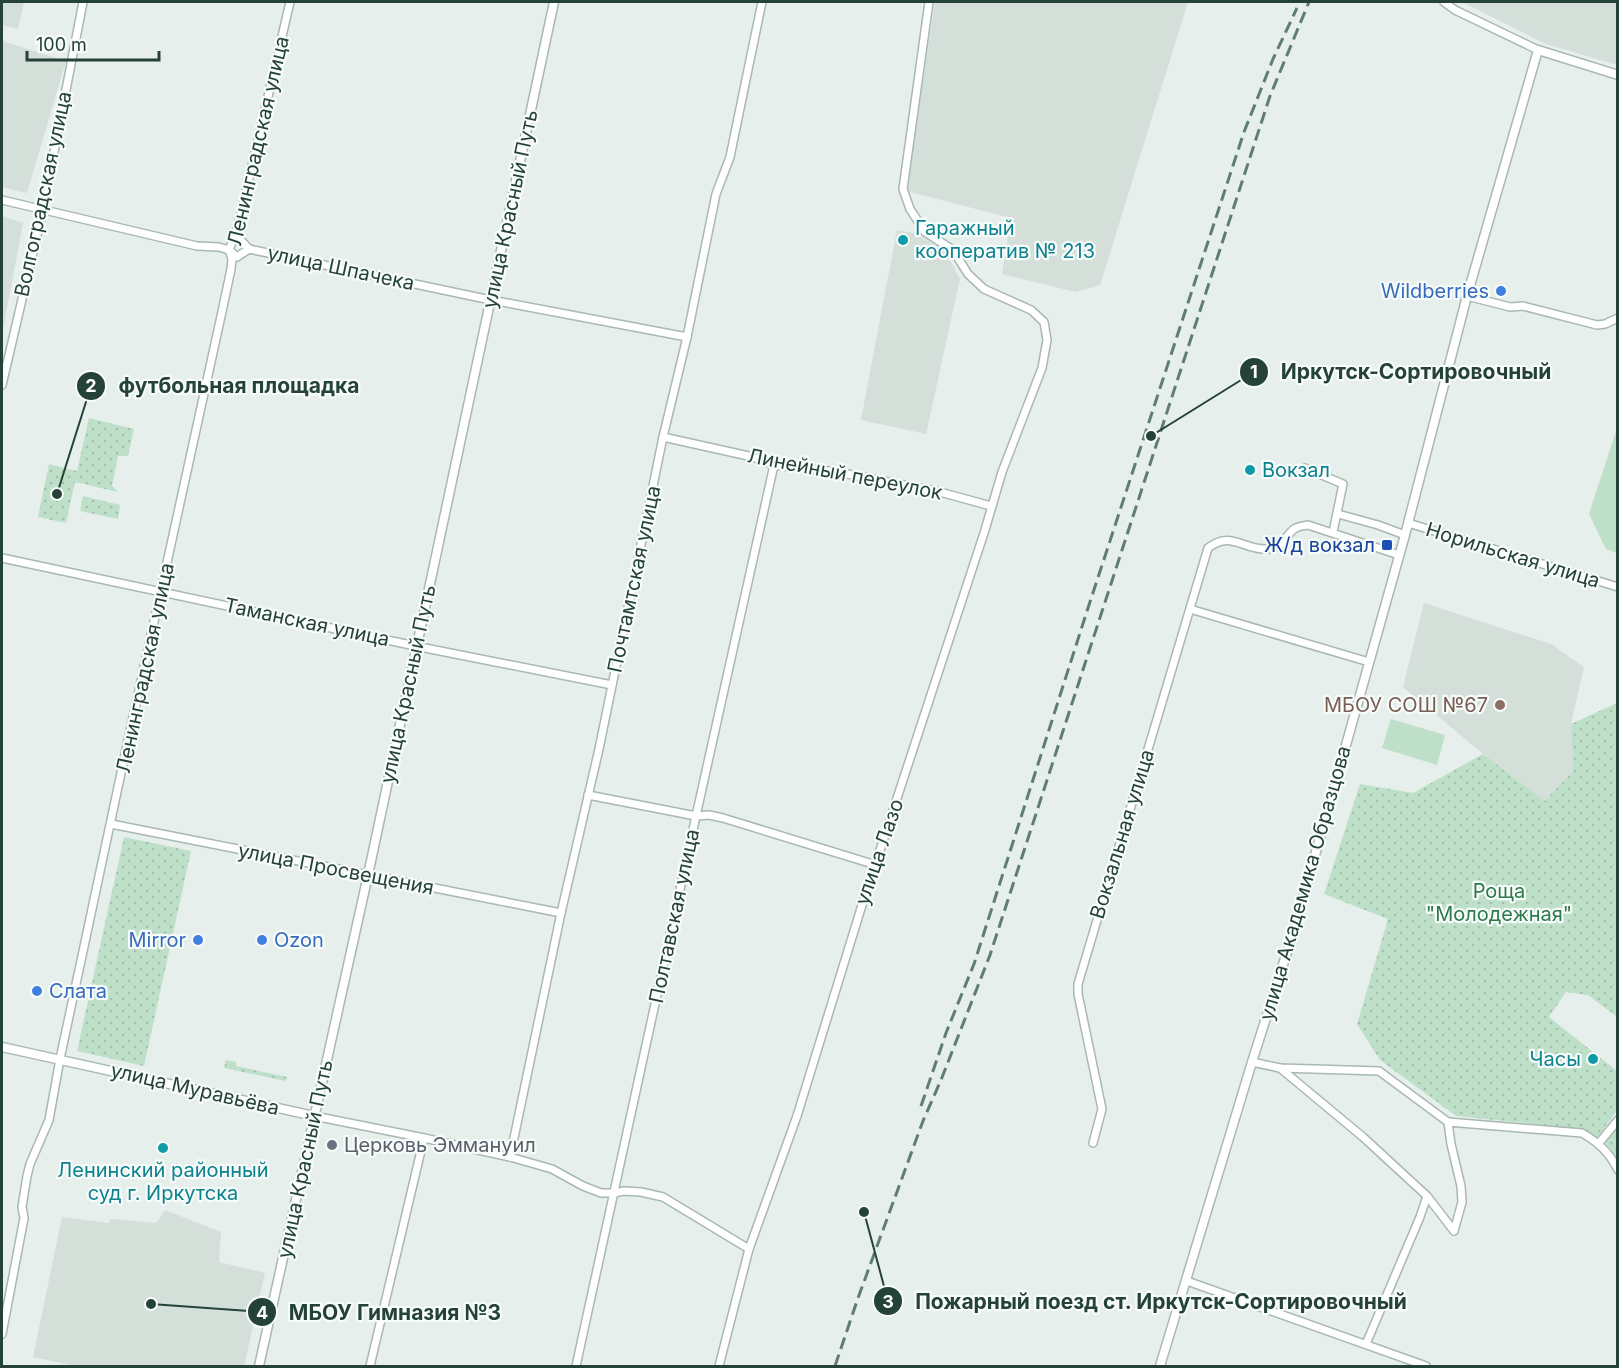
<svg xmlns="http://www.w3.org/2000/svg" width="1619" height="1368" font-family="Inter,sans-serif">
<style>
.built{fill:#d4dfda}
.park{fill:url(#park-dots)}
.pitch{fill:#bfe0c8}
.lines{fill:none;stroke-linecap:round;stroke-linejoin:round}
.minor-casing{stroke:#a8b8b2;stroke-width:10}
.tertiary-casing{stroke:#a8b8b2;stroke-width:11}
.minor{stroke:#fff;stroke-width:7}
.tertiary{stroke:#fff;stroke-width:8}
.rail{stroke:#5f7d75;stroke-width:3;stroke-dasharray:12 6;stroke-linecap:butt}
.culture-dot{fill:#0f9aa8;stroke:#f7fbf9;stroke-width:2}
.shop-dot{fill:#3f7fe0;stroke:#f7fbf9;stroke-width:2}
.transit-dot{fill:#1a4fb4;stroke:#f7fbf9;stroke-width:2}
.education-dot{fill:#8d6e63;stroke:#f7fbf9;stroke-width:2}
.worship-dot{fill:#6b7280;stroke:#f7fbf9;stroke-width:2}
.labels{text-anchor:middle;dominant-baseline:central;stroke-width:4.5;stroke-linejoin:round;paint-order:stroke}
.street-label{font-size:20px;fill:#24423a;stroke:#f7fbf9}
.culture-label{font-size:20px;fill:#0d838f;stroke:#f7fbf9;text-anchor:start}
.shop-label{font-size:20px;fill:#366cbe;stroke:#f7fbf9;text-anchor:end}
.transit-label{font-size:20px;fill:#164399;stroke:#f7fbf9;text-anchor:end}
.education-label{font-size:20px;fill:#785e54;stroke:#f7fbf9;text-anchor:end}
.park-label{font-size:20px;fill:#2d7a4b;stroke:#f7fbf9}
.worship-label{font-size:20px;fill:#5b616d;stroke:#f7fbf9;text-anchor:start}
.leader{fill:none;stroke:#24423a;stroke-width:2}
.callout-dot{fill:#24423a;stroke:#f7fbf9;stroke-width:2}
.mark-label{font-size:18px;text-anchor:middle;font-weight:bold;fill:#fff}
.callout-label{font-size:21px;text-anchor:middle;font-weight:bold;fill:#24423a;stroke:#f7fbf9;stroke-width:4.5;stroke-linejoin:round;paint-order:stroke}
</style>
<defs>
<pattern id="park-dots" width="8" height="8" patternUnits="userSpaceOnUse" patternTransform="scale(1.5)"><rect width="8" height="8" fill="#bfe0c8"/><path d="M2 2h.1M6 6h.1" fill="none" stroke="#a4c1ad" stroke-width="1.8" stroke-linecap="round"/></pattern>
</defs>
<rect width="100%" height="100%" fill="#e6efeb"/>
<!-- built -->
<g class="built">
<path d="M2 2H24L18 29 2 25Z"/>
<path d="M935 2H1188L1100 285 1076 292 1002 274 1011 218 906 191Z"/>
<path d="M1464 2H1617V65L1546 44 1464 3Z"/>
<path d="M2 41 66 61 27 193 2 187Z"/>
<path d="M2 216 23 223 2 335Z"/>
<path d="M897 230 914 233 945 251 960 279 926 434 861 420Z"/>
<path d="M1424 603 1551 644 1584 667 1571 724 1573 771 1545 801 1483 754 1403 687Z"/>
<path d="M165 1210 221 1232 219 1262 265 1273 244 1366H75L33 1357 62 1217 109 1223 111 1219 156 1223Z"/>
</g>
<!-- park -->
<g class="park">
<path d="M89 418 134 429 128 456H118L112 486 118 492 75 482 66 523 38 517 49 464 77 471Z"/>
<path d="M83 496 120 505 118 519 80 511Z"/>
<path d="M1617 703V1017L1588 995 1566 992 1549 1017 1617 1071V1110L1597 1138 1582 1129 1456 1116 1380 1060 1357 1024 1388 919 1324 894 1360 784 1413 793 1483 754 1545 801 1573 771 1571 724Z"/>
<path d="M124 837 191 851 144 1066 77 1051Z"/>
<path d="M226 1060 236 1062V1066L287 1077 286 1081 224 1068Z"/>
<path d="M1617 1127V1158L1605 1142Z"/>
</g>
<!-- pitch -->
<g class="pitch">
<path d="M1617 428V553L1606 549 1589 514Z"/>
<path d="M1391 719 1445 735 1437 765 1382 748Z"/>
</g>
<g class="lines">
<defs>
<g id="minor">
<path d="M1444 2 1455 10 1538 50"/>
<path d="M2 200 197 246 219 247 229 250 237 257 249 249 486 299 687 337"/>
<path d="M235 234 249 249"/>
<path d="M1467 296 1510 307 1523 306 1597 325 1605 324 1618 318"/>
<path d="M2 385 42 214 83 2"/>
<path d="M663 437 753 457 774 465 837 472 940 492 991 506"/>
<path d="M1305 468 1343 484 1333 532"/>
<path d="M1338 514 1378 525 1405 535"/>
<path d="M1408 523 1618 587"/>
<path d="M2 558 420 647 612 685"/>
<path d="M1190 609 1369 662"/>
<path d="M588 795 696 816 709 815 723 818 876 865"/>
<path d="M111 824 561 913"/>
<path d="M1252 1062 1280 1068 1379 1071 1448 1122"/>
<path d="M1280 1068 1363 1137 1427 1196 1454 1231 1462 1202 1461 1186 1451 1144 1448 1122 1582 1133C1599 1143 1609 1152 1618 1170"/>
<path d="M314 1116 424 1138 510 1157 552 1169 583 1186 601 1193H614L624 1191 641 1192 663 1197 749 1249"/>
<path d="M1093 1143 1102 1109 1078 994V984L1208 548C1230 531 1241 548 1263 549 1283 550 1282 539 1294 529 1298 526 1303 526 1308 525L1399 555"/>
<path d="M1599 1143 1618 1120"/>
<path d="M510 1157 561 913 599 749 663 437 687 337 716 194 730 157 762 2"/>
<path d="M1187 1281 1426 1366"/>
<path d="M2 1334 24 1218 22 1207 27 1176 30 1164 49 1120 60 1059 127 745 223 307 231 269 232 259 229 250 237 230 290 2"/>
<path d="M1366 1344 1420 1217 1427 1196"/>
<path d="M370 1366 424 1138"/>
<path d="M576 1366 696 816 774 465"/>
<path d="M719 1366 749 1249 797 1116 862 905 985 530 1002 472 1042 368 1047 340 1044 322 1031 310 984 289 968 274 953 250 925 232 910 209 903 189 929 2"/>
</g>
<g id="tertiary">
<path d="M2 1047 314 1116"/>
<path d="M259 1366 368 875 554 2"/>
<path d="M1160 1366 1252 1062 1294 930 1405 535 1467 296 1538 50 1618 75"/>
</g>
</defs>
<!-- minor casing -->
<use href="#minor" class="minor-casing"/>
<!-- tertiary casing -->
<use href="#tertiary" class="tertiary-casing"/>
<!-- minor -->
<use href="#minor" class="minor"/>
<!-- tertiary -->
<use href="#tertiary" class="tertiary"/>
<!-- rail -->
<g class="rail">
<path d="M921 1106 946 1033 974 964 1088 608 1244 132 1273 59 1297 8"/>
<path d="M835 1366 858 1298 923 1121 941 1080 990 955 1270 96 1309 2"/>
</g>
</g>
<!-- markers -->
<g class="culture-dot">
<circle cx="903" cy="240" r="6"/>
<circle cx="1250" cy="470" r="6"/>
<circle cx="1593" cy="1059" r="6"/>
<circle cx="163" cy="1148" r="6"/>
</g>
<g class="shop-dot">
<circle cx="1501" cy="291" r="6"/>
<circle cx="198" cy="940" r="6"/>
<circle cx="262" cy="940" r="6"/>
<circle cx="37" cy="991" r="6"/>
</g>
<rect class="transit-dot" x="1381" y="539" width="12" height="12" rx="3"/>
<circle class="education-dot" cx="1500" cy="705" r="6"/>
<circle class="worship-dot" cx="332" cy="1145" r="6"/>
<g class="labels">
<!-- street labels -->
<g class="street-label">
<text transform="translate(258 141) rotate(-77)">Ленинградская улица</text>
<text transform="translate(43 194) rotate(-78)">Волгоградская улица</text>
<text transform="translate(510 209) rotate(-78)">улица Красный Путь</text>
<text transform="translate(341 268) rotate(12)">улица Шпачека</text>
<text transform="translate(845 474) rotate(11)">Линейный переулок</text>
<text transform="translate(1513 555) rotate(17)">Норильская улица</text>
<text transform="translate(634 579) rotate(-78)">Почтамтская улица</text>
<text transform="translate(307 622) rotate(12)">Таманская улица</text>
<text transform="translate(145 668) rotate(-78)">Ленинградская улица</text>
<text transform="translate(408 684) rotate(-78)">улица Красный Путь</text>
<text transform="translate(1122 834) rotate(-73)">Вокзальная улица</text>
<text transform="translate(879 852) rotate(-71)">улица Лазо</text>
<text transform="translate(336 869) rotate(11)">улица Просвещения</text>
<text transform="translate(1305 883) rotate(-74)">улица Академика Образцова</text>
<text transform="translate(674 916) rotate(-78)">Полтавская улица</text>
<text transform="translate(195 1089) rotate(13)">улица Муравьёва</text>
<text transform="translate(305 1159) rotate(-78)">улица Красный Путь</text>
</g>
<!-- culture labels -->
<g class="culture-label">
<text x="915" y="228">Гаражный<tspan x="915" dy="23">кооператив № 213</tspan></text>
<text x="1262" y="470">Вокзал</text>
<text x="1581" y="1059" text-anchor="end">Часы</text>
<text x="163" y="1170" text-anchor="middle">Ленинский районный<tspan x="163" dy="23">суд г. Иркутска</tspan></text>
</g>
<!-- shop labels -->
<g class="shop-label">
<text x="1489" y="291">Wildberries</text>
<text x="186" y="940">Mirror</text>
<text x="274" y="940" text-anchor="start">Ozon</text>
<text x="49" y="991" text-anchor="start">Слата</text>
</g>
<!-- transit labels -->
<g class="transit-label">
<text x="1375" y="545">Ж/д вокзал</text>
</g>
<!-- education labels -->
<g class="education-label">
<text x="1488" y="705">МБОУ СОШ №67</text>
</g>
<!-- park labels -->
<g class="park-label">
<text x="1499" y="891">Роща<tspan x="1499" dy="23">"Молодежная"</tspan></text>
</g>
<!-- worship labels -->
<g class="worship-label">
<text x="344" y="1145">Церковь Эммануил</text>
</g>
</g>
<!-- callouts -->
<path class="leader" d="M1151 436L1254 372M57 494L91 386M864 1212L888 1301M151 1304L262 1312"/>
<g class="callout-dot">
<circle cx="1151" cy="436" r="6"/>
<circle cx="57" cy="494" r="6"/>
<circle cx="864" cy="1212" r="6"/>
<circle cx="151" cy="1304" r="6"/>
<circle cx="1254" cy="372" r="15"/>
<circle cx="91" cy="386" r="15"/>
<circle cx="888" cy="1301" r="15"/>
<circle cx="262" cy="1312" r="15"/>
</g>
<g class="mark-label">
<text x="1254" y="378">1</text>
<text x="91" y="392">2</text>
<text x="888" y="1308">3</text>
<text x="262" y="1319">4</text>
</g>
<g class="callout-label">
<text x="1416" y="379">Иркутск-Сортировочный</text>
<text x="239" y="393">футбольная площадка</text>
<text x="1161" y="1309">Пожарный поезд ст. Иркутск-Сортировочный</text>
<text x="395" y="1320">МБОУ Гимназия №3</text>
</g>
<!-- border -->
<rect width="1619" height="1368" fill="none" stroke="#24423a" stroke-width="6"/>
<!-- scale -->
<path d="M27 51v9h132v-9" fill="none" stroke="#24423a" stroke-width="3"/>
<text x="36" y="51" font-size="18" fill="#24423a" stroke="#f7fbf9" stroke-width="4.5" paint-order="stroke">100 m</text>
</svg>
